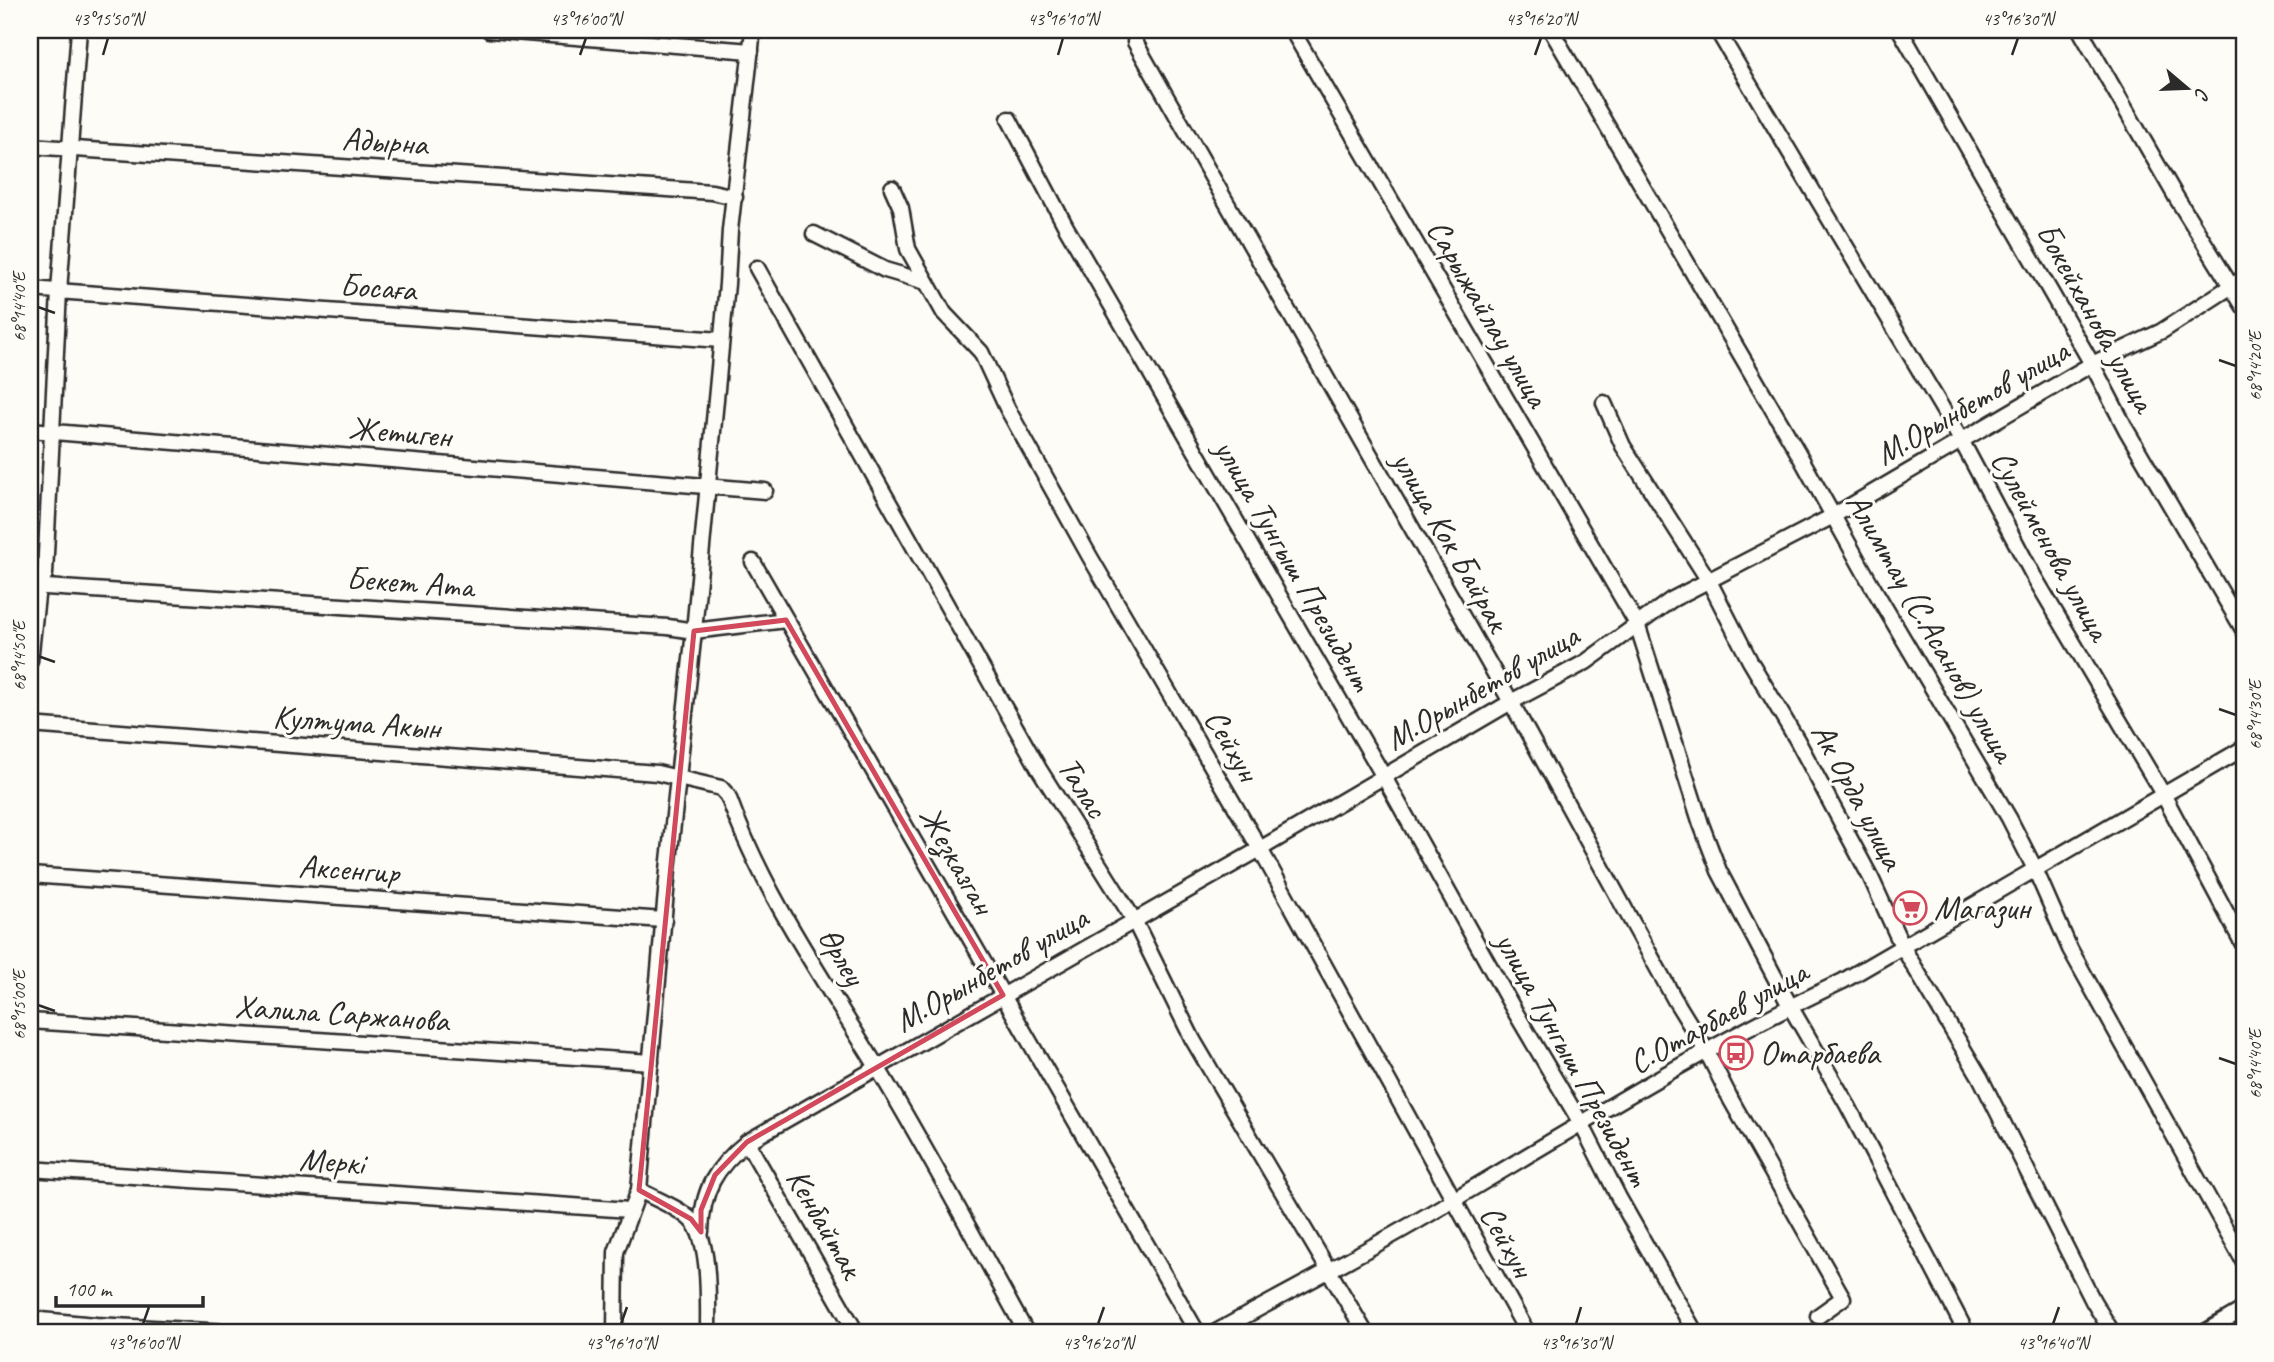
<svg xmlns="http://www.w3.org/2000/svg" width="2274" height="1362" font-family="Caveat,sans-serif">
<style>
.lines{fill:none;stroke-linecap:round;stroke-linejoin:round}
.minor-casing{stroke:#2b2b2b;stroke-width:19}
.minor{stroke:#fdfcf7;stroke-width:14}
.marked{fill:none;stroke:#d1495b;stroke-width:5;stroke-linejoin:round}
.ticks{fill:none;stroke:#2b2b2b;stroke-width:2.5}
.labels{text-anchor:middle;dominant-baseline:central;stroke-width:6;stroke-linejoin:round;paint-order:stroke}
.street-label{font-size:33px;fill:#2b2b2b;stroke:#fdfcf7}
.poi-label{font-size:33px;fill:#2b2b2b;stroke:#fdfcf7;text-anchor:start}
.neatline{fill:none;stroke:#2b2b2b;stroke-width:2.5}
.ticks-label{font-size:18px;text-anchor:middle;fill:#2b2b2b}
</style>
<rect width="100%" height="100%" fill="#fdfcf7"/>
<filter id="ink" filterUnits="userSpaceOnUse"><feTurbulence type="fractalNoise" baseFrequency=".0143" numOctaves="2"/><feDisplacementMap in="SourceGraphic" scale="14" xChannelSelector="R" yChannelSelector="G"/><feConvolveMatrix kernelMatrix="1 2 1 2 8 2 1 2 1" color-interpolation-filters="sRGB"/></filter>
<g filter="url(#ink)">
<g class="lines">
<defs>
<g id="minor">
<path d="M489 30 751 51"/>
<path d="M1292 30 1637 624 1701 824 1719 871 1790 1006 1848 1106 1966 1332"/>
<path d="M1551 30 1797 451 1871 584 2009 818 2035 869 2070 949 2244 1262"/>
<path d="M1717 30 1961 440 2033 575 2164 796 2244 946"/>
<path d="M1900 30 2092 364 2127 431 2244 631"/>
<path d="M2080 30 2176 197 2244 307"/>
<path d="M1135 42 1511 702 1675 1000 1707 1052 1731 1100 1843 1298 1818 1316"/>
<path d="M1009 119 1066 227 1384 777 1514 1010 1582 1125 1619 1198 1695 1332"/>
<path d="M30 146 712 192 735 197"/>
<path d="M892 188 901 208 908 249 944 313 981 352 1007 408 1090 557 1260 849 1527 1332"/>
<path d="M814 234 885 270 926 282"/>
<path d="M757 268 1039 769 1134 920 1193 1040 1365 1332"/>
<path d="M30 289 721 340"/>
<path d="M1604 403 1623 446 1709 581 1750 661 1797 740 1871 878 1902 946 1980 1077 2093 1301 2112 1332"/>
<path d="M30 430 765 491"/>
<path d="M753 562 1197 1332"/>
<path d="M30 586 668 627 694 631 786 620"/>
<path d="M30 661 38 587 45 574 59 291 79 30"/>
<path d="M30 725 657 773 721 788 728 796C763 893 823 979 877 1067 930 1154 977 1244 1026 1332"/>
<path d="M30 875 664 920"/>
<path d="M30 1021 651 1062"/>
<path d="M747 1142 856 1332"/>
<path d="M30 1169 630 1210"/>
<path d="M639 1190C655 1199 678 1207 691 1220 711 1239 708 1305 708 1332"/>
<path d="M701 1232C702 1190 715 1168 747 1142L1260 849 1511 702 1586 662 1671 600 1833 516 2092 364 2162 331 2244 278"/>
<path d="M30 1319 96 1325 228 1332"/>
<path d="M615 1332 616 1252 639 1190 668 870 694 631 727 284 730 230 753 30"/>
<path d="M1216 1332C1295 1288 1376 1247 1453 1200 1581 1124 1709 1044 1843 981L2244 748"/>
<path d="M2205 1332 2244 1309"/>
</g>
</defs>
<!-- minor casing -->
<use href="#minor" class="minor-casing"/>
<!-- minor -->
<use href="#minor" class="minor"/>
</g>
</g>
<!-- marked area -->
<path class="marked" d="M786 620 1003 995 747 1142 715 1175 701 1210V1232L691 1219 639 1190 694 631Z"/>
<!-- ticks -->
<path class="ticks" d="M103 55 108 38M580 55 586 38M1058 55 1063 38M1535 55 1541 38M2012 55 2018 38M38 307 55 313M2219 360 2236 366M38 656 55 662M2219 709 2236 715M38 1005 55 1011M2219 1058 2236 1064M143 1324 149 1307M621 1324 627 1307M1098 1324 1104 1307M1576 1324 1581 1307M2053 1324 2059 1307"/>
<!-- icons -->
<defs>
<symbol id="supermarket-ring" viewBox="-11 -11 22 22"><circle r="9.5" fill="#fdfcf7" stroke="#d1495b" stroke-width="1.5"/><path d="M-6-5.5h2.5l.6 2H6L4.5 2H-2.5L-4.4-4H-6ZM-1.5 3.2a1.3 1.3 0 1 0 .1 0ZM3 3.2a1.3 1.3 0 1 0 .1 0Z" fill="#d1495b"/></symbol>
<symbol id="bus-ring" viewBox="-11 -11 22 22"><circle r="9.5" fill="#fdfcf7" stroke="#d1495b" stroke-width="1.5"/><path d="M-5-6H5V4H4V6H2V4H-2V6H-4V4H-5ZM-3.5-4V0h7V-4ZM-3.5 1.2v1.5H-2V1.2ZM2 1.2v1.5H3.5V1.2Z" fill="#d1495b"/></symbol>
</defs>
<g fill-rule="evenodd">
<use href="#supermarket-ring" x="1891" y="889" width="38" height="38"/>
<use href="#bus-ring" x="1717" y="1034" width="38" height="38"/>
</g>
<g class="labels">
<!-- street labels -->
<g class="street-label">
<text transform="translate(385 141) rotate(4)">Адырна</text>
<text transform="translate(378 287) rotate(4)">Босаға</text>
<text transform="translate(1488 313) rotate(60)">Сарыжайлау улица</text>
<text transform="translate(2096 317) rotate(61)">Бокейханова улица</text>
<text transform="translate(1972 402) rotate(-30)">М.Орынбетов улица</text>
<text transform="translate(400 432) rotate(5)">Жетиген</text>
<text transform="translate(1451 541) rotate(60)">улица Кок Байрак</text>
<text transform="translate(2051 545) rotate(61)">Сулейменова улица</text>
<text transform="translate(1294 565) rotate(60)">улица Тунгыш Президент</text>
<text transform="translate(410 582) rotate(4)">Бекет Ата</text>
<text transform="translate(1931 627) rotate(60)">Алимтау (С.Асанов) улица</text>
<text transform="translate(1482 687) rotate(-30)">М.Орынбетов улица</text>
<text transform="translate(357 722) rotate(4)">Култума Акын</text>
<text transform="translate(1232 745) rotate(60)">Сейхун</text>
<text transform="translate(1083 787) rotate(58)">Талас</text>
<text transform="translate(1858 796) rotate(62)">Ак Орда улица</text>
<text transform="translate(957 860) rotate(60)">Жезказган</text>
<text transform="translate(349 869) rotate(4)">Аксенгир</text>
<text transform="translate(842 956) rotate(60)">Өрлеу</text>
<text transform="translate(991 969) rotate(-30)">М.Орынбетов улица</text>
<text transform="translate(342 1013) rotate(4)">Халила Саржанова</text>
<text transform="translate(1718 1017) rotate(-29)">С.Отарбаев улица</text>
<text transform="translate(1573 1059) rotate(61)">улица Тунгыш Президент</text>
<text transform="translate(332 1161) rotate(4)">Меркі</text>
<text transform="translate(825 1223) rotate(60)">Кенбайтак</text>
<text transform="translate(1507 1241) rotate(61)">Сейхун</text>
</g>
<!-- poi labels -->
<g class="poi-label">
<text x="1934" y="908">Магазин</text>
<text x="1760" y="1053">Отарбаева</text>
</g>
</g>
<!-- margin -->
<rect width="2274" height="1362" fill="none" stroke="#fdfcf7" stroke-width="77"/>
<!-- north arrow -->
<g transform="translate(2187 88) rotate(109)" stroke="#fdfcf7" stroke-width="5" paint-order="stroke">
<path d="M0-5L12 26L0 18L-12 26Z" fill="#2b2b2b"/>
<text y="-10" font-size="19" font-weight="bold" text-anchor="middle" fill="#2b2b2b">С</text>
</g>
<!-- scale -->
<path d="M56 1296v10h147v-10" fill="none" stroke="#2b2b2b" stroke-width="3.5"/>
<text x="66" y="1296" font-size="21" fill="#2b2b2b" stroke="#fdfcf7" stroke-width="5" paint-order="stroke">100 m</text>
<rect x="38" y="38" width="2198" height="1286" class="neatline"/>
<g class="ticks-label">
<text x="108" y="25">43°15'50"N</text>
<text x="586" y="25">43°16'00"N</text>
<text x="1063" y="25">43°16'10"N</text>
<text x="1541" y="25">43°16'20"N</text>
<text x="2018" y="25">43°16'30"N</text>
<text transform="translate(19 307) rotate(-90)" y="6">68°14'40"E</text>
<text transform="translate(2255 366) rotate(-90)" y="6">68°14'20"E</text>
<text transform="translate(19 656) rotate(-90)" y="6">68°14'50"E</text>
<text transform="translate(2255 715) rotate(-90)" y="6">68°14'30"E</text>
<text transform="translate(19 1005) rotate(-90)" y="6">68°15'00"E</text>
<text transform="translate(2255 1064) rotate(-90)" y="6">68°14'40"E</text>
<text x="143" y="1349">43°16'00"N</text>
<text x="621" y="1349">43°16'10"N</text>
<text x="1098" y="1349">43°16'20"N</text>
<text x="1576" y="1349">43°16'30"N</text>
<text x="2053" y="1349">43°16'40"N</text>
</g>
</svg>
